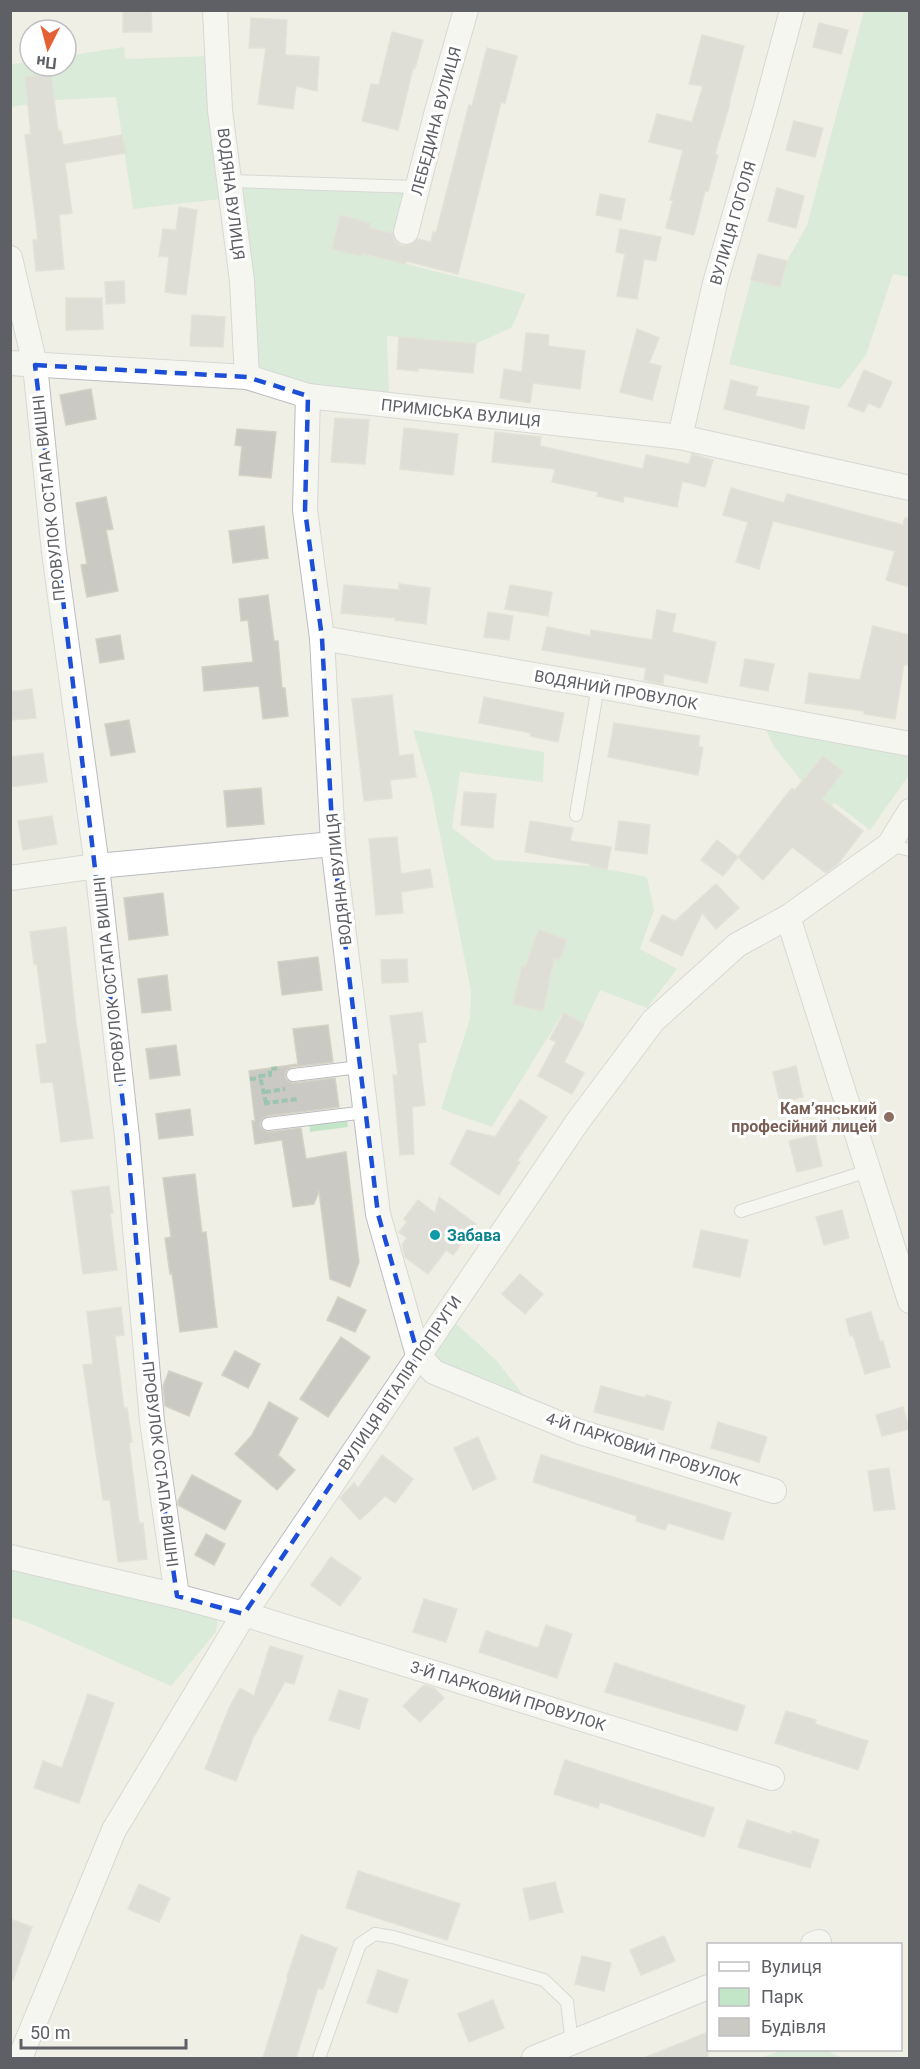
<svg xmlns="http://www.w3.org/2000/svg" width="920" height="2069" font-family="Roboto,sans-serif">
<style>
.green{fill:#c3e6c9}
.building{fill:#cbc9c3;stroke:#d4d2c4;stroke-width:1.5}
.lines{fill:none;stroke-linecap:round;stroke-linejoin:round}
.service-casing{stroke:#bbbcc1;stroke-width:14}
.minor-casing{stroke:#bbbcc1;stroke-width:26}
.path{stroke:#9bc5ae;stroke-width:4;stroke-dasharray:6 3;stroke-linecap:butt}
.service{stroke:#fff;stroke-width:12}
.minor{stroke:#fff;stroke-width:24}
.marked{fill:none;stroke:#1d4ed8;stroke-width:4.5;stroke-dasharray:12 8;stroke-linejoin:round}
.education-dot{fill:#8d6e63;stroke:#fff;stroke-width:2}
.culture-dot{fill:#0f9aa8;stroke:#fff;stroke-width:2}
.labels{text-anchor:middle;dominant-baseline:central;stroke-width:6;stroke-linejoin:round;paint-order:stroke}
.street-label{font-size:16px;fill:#5e6066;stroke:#fff}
.education-label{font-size:16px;font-weight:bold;fill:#785e54;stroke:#fff;text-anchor:end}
.culture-label{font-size:16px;font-weight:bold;fill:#0d838f;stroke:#fff;text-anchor:start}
</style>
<rect width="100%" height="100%" fill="#efefe6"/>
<!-- green -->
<g class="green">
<path d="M864 11H909V277L893 274 866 355 840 389 729 364 751 280 780 287 787 261 807 225Z"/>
<path d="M124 47 125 59 209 56 221 199 133 209 116 97 54 100 11 107V64L30 62V66H66V56Z"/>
<path d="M237 188 407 192 393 239 406 264 526 294 512 327 476 344 387 336 389 396 310 390 251 370Z"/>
<path d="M763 723 909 750V775L870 830 835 803 826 811 774 747Z"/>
<path d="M413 730 544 752 543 782 460 772 452 828 494 860 590 866 647 877 654 910 640 949 677 969 647 1008 600 990 584 1024 563 1013 492 1127 441 1109 470 1019 471 991 431 790Z"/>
<path d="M347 1119 348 1127 310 1132 309 1124Z"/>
<path d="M450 1318 497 1361 534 1409 424 1354Z"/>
<path d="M10 1563 213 1612 218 1622 215 1633 171 1686 34 1625 11 1617Z"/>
<path d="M783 2050H825L842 2058H760Z"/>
</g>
<!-- building -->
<g class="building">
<path d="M123 10H151L152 32H123Z"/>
<path d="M251 18 287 20 285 55 319 57 317 91 296 86 293 109 258 104 266 48H249Z"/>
<path d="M819 23 848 30 841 54 813 47Z"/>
<path d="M392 32 423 40 415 68H413L398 130 362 121 371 84 379 85Z"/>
<path d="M702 35 744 46 729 103H730L715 154 718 155 708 191H705L694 235 666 228 673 200H670L683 150 649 142 657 114 692 122 703 86 689 84Z"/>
<path d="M487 48 517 56 505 103 501 102 458 274 406 261V264L362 253 361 256 332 249 340 215 370 223 369 228 392 233 396 242 402 246 410 245 418 239 431 242 433 232 436 233 469 105 472 106Z"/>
<path d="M51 74 58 131H61L63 145 122 135 126 153 65 163 72 213 59 215 64 269 36 271 33 240H38L25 135 31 134 25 77Z"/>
<path d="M794 121 823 128 815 157 786 150Z"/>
<path d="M777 188 804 196 796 228 768 221Z"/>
<path d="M600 194 625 199 621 220 596 215Z"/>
<path d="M179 207 197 210 186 295 165 292 169 257 159 256 163 229 176 230Z"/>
<path d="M620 229 661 237 656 261 644 259 637 299 617 296 625 254 616 252Z"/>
<path d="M758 254 787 261 780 287 751 280Z"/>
<path d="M124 281 125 303 106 304 105 282Z"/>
<path d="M66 298H102L103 329 66 330Z"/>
<path d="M192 315 225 317 223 347 190 346Z"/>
<path d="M637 329 659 338 649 363 661 366 652 400 620 392Z"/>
<path d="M526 333 549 335 548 346 585 351 580 389 533 383 530 403 500 398 504 369 522 372Z"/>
<path d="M399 337 476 344 473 373 418 368V371L397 369Z"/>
<path d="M864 370 892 382 880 408 868 403 864 412 848 406Z"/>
<path d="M731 380 758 387 755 396 809 406 804 429 724 409Z"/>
<path d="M91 389 96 419 66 425 60 395Z"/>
<path d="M335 418 369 420 365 464 331 462Z"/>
<path d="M404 428 458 434 453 475 400 469Z"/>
<path d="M237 429 276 432 271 478 239 475 242 446 235 445Z"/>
<path d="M495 432 541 437 540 446 643 469 646 455 689 464 692 454 713 460 705 487 682 481 677 507 624 496 623 502 597 496 598 492 552 482 555 469 492 462Z"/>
<path d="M731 488 784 503 787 494 903 525 905 518H909V587L886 580 895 551 773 521 759 569 736 562 748 522 723 515Z"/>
<path d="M106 497 113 529 106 530 118 591 87 597 81 565 87 564 76 503Z"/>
<path d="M264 526 268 558 233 563 229 531Z"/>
<path d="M399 584 430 588 426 624 395 620V618L341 613 344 585 399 590Z"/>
<path d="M510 585 552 592 548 616 505 609Z"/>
<path d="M268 595 274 641H278L282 688H285L288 716 263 719 259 686 204 691 202 667 253 662 248 620 241 621 239 599Z"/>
<path d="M657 610 676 614 672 632 716 642 707 683 664 674 663 684 644 680 646 668 542 650 547 627 590 636 591 630 652 640Z"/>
<path d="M488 612 513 616 509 640 484 637Z"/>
<path d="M873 626 909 635V665L904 664 895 719 864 714 865 711 805 703 809 673 860 680Z"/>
<path d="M120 635 124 659 100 663 96 639Z"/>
<path d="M745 659 774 664 768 691 740 686Z"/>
<path d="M32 689 36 718 10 720V692Z"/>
<path d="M392 695 399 756 413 754 416 777 390 780 392 798 364 801 352 699Z"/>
<path d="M484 697 564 713 558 742 530 736 531 733 479 723Z"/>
<path d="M129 720 135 752 111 756 105 724Z"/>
<path d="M614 723 700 736 698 746 703 748 698 775 608 757Z"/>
<path d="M43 753 47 782 10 787V757Z"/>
<path d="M823 756 843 772 822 799 863 831 838 864 826 873 792 847 763 880 738 857 792 788 795 790Z"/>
<path d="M261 788 264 824 227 827 224 791Z"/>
<path d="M464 792 496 794 493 828 461 825Z"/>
<path d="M52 816 57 844 23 850 18 821Z"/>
<path d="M530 821 573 828 570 841 611 847 607 869 590 866V864L525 852Z"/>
<path d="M619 821 650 825 647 854 615 850Z"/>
<path d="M397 837 401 874 430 869 433 887 401 892 403 913 376 915 369 839Z"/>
<path d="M717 840 738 857 723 876 701 860Z"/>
<path d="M716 884 739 908 716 929 702 913 682 956 650 941 662 915 675 921Z"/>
<path d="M163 893 168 935 129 940 124 898Z"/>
<path d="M66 927 76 1023 93 1138 61 1142 53 1082 41 1083 36 1045 47 1043 37 964H34L30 932Z"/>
<path d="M539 930 567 940 559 960 554 958 543 1011 513 1004 522 966 525 967Z"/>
<path d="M318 957 322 990 282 995 278 962Z"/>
<path d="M407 959 408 982 382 983 381 960Z"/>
<path d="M167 975 171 1010 142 1013 138 979Z"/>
<path d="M422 1012 426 1042 418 1043 425 1105 412 1107 414 1154 400 1155 393 1075H398L390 1016Z"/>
<path d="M564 1013 584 1024 564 1062 584 1073 572 1094 538 1076 556 1042 550 1039Z"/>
<path d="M328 1025 333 1062 291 1067 286 1071 285 1077 287 1080 293 1083 335 1078 339 1107 267 1116 263 1118 260 1124 262 1129 268 1132 301 1128 306 1159 346 1152 359 1262 350 1287 330 1279 319 1191 314 1204 293 1207 282 1140 255 1144 252 1121H255L249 1071 298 1064 293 1029Z"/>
<path d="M176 1045 180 1075 150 1079 146 1049Z"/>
<path d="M796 1066 803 1097 780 1103 773 1072Z"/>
<path d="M520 1099 547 1117 517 1161 520 1162 499 1195 450 1164 467 1130 495 1137Z"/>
<path d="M190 1109 193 1135 159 1139 156 1114Z"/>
<path d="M815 1135 822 1166 797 1172 789 1141Z"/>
<path d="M195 1174 202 1233 206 1232 217 1327 180 1332 172 1273 170 1274 165 1238 171 1237 163 1178Z"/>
<path d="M109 1186 113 1213H110L117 1270 83 1274 72 1191Z"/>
<path d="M439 1197 476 1224 453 1255 446 1250 428 1274 405 1257 402 1245 407 1238 399 1232 407 1222 404 1219 418 1200 435 1213Z"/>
<path d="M842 1210 849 1238 824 1245 816 1217Z"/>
<path d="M701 1230 748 1240 740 1277 693 1267Z"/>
<path d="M520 1274 543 1294 525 1314 502 1294Z"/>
<path d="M338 1297 366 1310 355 1332 327 1320Z"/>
<path d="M121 1307 124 1335 115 1336 124 1409 127 1408 132 1442 129 1443 139 1523H143L147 1559 118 1562 110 1500H103L83 1365 93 1364 87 1312Z"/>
<path d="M871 1312 880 1342 883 1341 890 1367 865 1374 853 1335 850 1336 846 1319Z"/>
<path d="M341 1337 370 1357 328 1417 300 1399Z"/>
<path d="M235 1351 260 1364 248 1388 222 1375Z"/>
<path d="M169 1371 202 1383 189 1416 165 1406 163 1386Z"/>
<path d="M601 1386 645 1398 646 1395 671 1402 663 1430 594 1412Z"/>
<path d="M269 1402 298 1418 278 1455 295 1470 277 1490 235 1454 252 1435Z"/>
<path d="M903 1407 909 1429 882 1436 876 1415Z"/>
<path d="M718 1422 767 1437 759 1462 711 1448Z"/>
<path d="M478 1437 496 1479 473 1490 454 1448Z"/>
<path d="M382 1455 413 1479 395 1503 385 1496 360 1520 340 1498 354 1483 358 1488Z"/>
<path d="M541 1455 731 1513 723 1540 668 1523 665 1530 636 1521 637 1516 533 1482Z"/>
<path d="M889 1468 895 1509 874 1511 868 1471Z"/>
<path d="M192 1475 241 1501 225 1530 178 1505V1501Z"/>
<path d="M206 1534 225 1544 214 1565 195 1555Z"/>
<path d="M331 1557 361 1578 340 1606 311 1585Z"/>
<path d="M424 1599 457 1609 446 1642 413 1632Z"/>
<path d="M546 1625 572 1634 557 1678 479 1652 486 1631 538 1648Z"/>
<path d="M270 1646 303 1656 294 1684 285 1682 253 1738 236 1781 205 1769 229 1708 240 1688 254 1696Z"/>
<path d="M615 1663 745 1706 737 1731 605 1692Z"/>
<path d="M424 1685 434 1688 444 1698 420 1722 403 1706Z"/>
<path d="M339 1690 368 1699 359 1729 329 1720Z"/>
<path d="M88 1694 114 1703 79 1803 34 1788 43 1761 62 1768Z"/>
<path d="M786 1711 816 1720 815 1724 868 1741 858 1770 775 1743Z"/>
<path d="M565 1760 714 1808 704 1837 600 1802 598 1808 554 1794Z"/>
<path d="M747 1820 791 1834 792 1831 819 1840 810 1868 738 1847Z"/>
<path d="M358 1871 460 1904 447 1940 346 1908Z"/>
<path d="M555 1882 563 1912 530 1920 523 1889Z"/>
<path d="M139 1884 170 1898 159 1922 128 1909Z"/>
<path d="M10 1919 32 1927 13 1980H10Z"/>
<path d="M301 1935 337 1948 323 1989 318 1988 296 2058H263L288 1978 287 1977Z"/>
<path d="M664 1936 675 1961 641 1975 630 1950Z"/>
<path d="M582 1956 611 1963 604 1991 575 1984Z"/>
<path d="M378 1970 408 1980 397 2013 367 2003Z"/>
<path d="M493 2000 504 2028 469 2042 458 2014Z"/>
<path d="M708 2032V2058H644Z"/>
</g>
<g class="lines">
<defs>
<g id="service">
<path d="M229 181 417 187"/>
<path d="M576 815 598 686"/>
<path d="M889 845 910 850"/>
<path d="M293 1075 360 1067"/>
<path d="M268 1124 366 1112"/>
<path d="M741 1211 868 1171"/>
<path d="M319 2058 360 1944 375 1934 393 1937 544 1980 567 2002 572 2043"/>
</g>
<g id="minor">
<path d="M215 10 220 110 242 281 247 377"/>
<path d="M406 232 437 111 466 10"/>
<path d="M10 258 35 365 54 552 97 866 127 1137 152 1421 177 1596"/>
<path d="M10 363 247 377 308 396 680 437 910 488"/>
<path d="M308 396 305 510 322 638 333 844 378 1214 418 1355 434 1372 580 1432 774 1491"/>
<path d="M680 437 715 283 766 107 792 10"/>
<path d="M322 638 598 686 910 744"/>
<path d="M10 878 97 866 333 844"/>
<path d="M788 917 910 1301"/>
<path d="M10 1557 177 1596 244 1614 772 1778"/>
<path d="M813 1944 819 1942"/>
<path d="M20 2058 114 1830 244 1614 578 1121 653 1021 737 945 788 917 889 845 910 811"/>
<path d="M534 2058 708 1987"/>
</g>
</defs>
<!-- service casing -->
<use href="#service" class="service-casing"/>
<!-- minor casing -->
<use href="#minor" class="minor-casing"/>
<!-- path -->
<g class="path">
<path d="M250 1079 260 1078"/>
<path d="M265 1092 285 1089"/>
<path d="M266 1103 260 1076 270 1075V1069L280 1068"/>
<path d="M267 1105 266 1103 298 1099"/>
</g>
<!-- service -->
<use href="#service" class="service"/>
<!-- minor -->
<use href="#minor" class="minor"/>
</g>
<!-- marked area -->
<path d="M0 0H920V2069H0ZM35 365 247 377 308 396 305 510 322 638 333 844 378 1214 418 1355 244 1614 177 1596 152 1421 127 1137Z" fill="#efefe6" fill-opacity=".55" fill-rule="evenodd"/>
<path class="marked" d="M35 365 247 377 308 396 305 510 322 638 333 844 378 1214 418 1355 244 1614 177 1596 152 1421 127 1137Z"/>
<!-- markers -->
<circle class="education-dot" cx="889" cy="1117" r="6"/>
<circle class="culture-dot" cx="435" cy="1235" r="6"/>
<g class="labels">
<!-- street labels -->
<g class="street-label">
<text transform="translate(436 121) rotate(-75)">ЛЕБЕДИНА ВУЛИЦЯ</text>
<text transform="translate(231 194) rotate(83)">ВОДЯНА ВУЛИЦЯ</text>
<text transform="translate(733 223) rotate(-74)">ВУЛИЦЯ ГОГОЛЯ</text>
<text transform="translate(461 413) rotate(6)">ПРИМІСЬКА ВУЛИЦЯ</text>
<text transform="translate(49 498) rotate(-96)">ПРОВУЛОК ОСТАПА ВИШНІ</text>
<text transform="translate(616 690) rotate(10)">ВОДЯНИЙ ПРОВУЛОК</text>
<text transform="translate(339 879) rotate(-96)">ВОДЯНА ВУЛИЦЯ</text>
<text transform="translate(110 980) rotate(-96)">ПРОВУЛОК ОСТАПА ВИШНІ</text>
<text transform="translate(400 1383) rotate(-56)">ВУЛИЦЯ ВІТАЛІЯ ПОПРУГИ</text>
<text transform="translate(643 1449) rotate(18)">4-Й ПАРКОВИЙ ПРОВУЛОК</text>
<text transform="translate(160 1464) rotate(83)">ПРОВУЛОК ОСТАПА ВИШНІ</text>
<text transform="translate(508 1696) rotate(17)">3-Й ПАРКОВИЙ ПРОВУЛОК</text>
</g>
<!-- education labels -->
<g class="education-label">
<text x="877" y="1108">Кам’янський<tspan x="877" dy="18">професійний лицей</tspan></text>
</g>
<!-- culture labels -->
<g class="culture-label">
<text x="447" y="1235">Забава</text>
</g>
</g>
<!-- border -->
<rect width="920" height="2069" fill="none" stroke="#5e6066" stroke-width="24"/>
<!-- legend -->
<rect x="707" y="1943" width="195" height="108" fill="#ffffff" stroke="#bfbfc2" stroke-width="1.5"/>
<rect x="719" y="1962" width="30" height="9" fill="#ffffff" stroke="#bfbfc2" stroke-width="1.5"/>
<text x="761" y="1973" font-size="18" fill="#5e6066">Вулиця</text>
<rect x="719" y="1988" width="30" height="18" fill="#c3e6c9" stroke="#bfbfc2" stroke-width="1.5"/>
<text x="761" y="2003" font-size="18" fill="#5e6066">Парк</text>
<rect x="719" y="2018" width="30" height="18" fill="#cbc9c3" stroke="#bfbfc2" stroke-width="1.5"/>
<text x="761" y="2033" font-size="18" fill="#5e6066">Будівля</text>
<!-- north arrow -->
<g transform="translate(48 48) rotate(186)"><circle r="28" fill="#ffffff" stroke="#bfbfc2" stroke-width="1.5"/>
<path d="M0-4.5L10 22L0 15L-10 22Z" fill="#e66036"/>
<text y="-9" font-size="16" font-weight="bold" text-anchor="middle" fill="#5e6066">Пн</text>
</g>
<!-- scale -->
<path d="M21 2039v9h165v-9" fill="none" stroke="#5e6066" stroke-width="3"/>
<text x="30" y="2039" font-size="18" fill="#5e6066" stroke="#ffffff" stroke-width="4.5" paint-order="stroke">50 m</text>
</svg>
